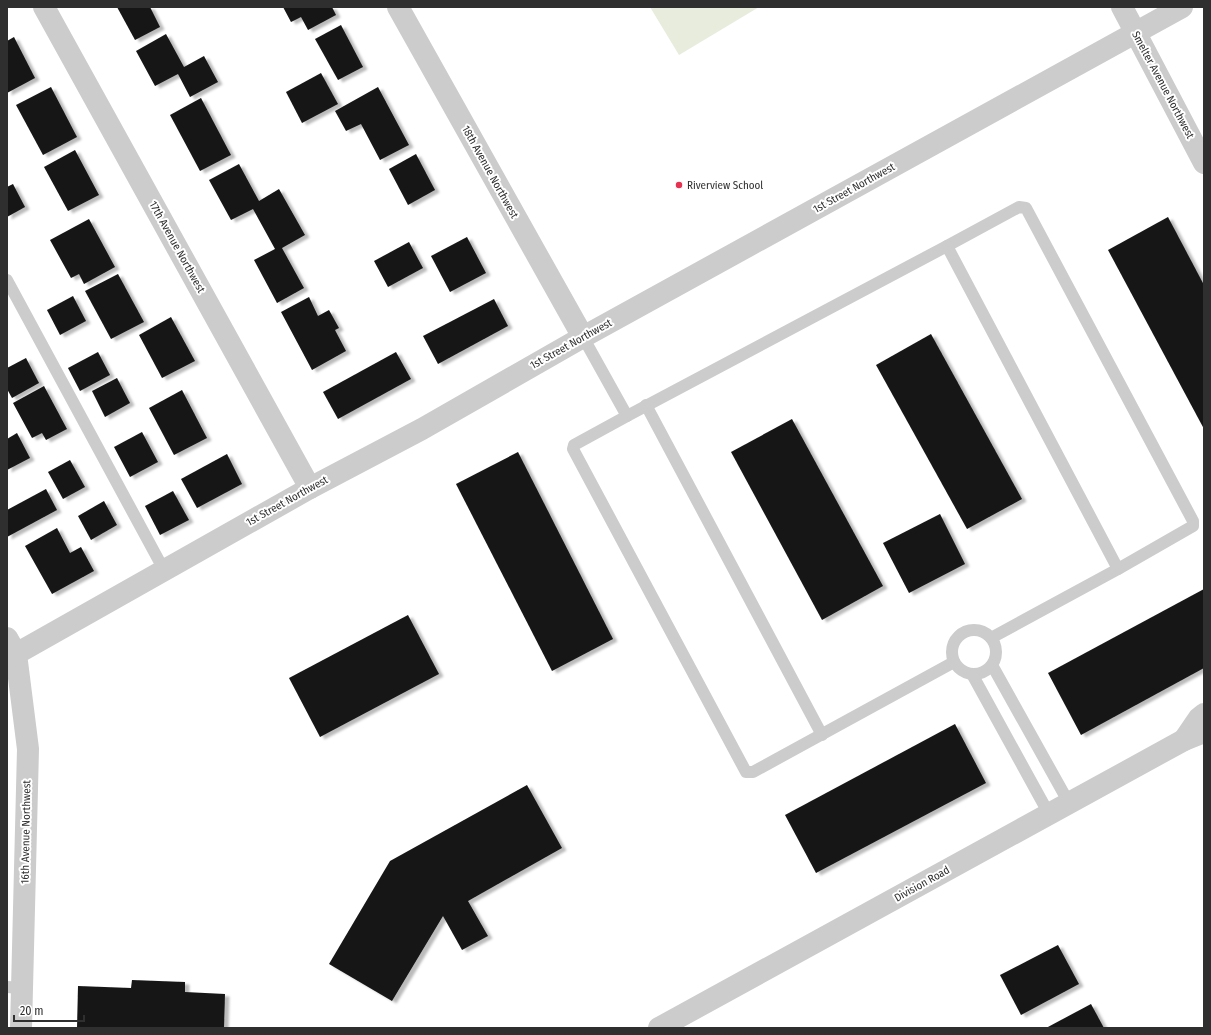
<svg xmlns="http://www.w3.org/2000/svg" width="1211" height="1035" font-family="'Fira Sans Condensed',sans-serif">
<style>
.green{fill:#e7ecdd}
.building{fill:#161616;filter:url(#shadow)}
.lines{fill:none;stroke-linecap:round;stroke-linejoin:round}
.service{stroke:#ccc;stroke-width:12}
.minor{stroke:#ccc;stroke-width:22}
.tertiary{stroke:#ccc;stroke-width:22}
.poi-dot{fill:#e63150;stroke:#fff;stroke-width:1.5}
.labels{text-anchor:middle;dominant-baseline:central;stroke-width:4;stroke-linejoin:round;paint-order:stroke}
.street-label{font-size:11px;fill:#2f2f2f;stroke:#fff}
.poi-label{font-size:11px;fill:#2f2f2f;stroke:#fff;text-anchor:start}
</style>
<defs>
<filter id="shadow"><feDropShadow dx="4.5" dy="2.5" stdDeviation="1" flood-color="#0004"/></filter>
</defs>
<rect width="100%" height="100%" fill="#fff"/>
<!-- green -->
<path class="green" d="M650 7H759L679 55Z"/>
<!-- building -->
<g class="building">
<path d="M117 7H150L160 27 135 40Z"/>
<path d="M283 7H332L336 15 308 30 301 17 291 22Z"/>
<path d="M341 25 363 67 338 80 315 39Z"/>
<path d="M166 34 184 67 204 56 218 82 190 97 178 74 155 86 136 51Z"/>
<path d="M14 37 35 78 7 93V41Z"/>
<path d="M321 73 338 104 302 123 286 92Z"/>
<path d="M51 87 77 137 43 155 16 105Z"/>
<path d="M378 87 409 145 380 160 361 124 346 131 335 111Z"/>
<path d="M201 98 231 155 200 171 170 115Z"/>
<path d="M75 150 99 195 68 211 44 167Z"/>
<path d="M416 154 435 190 408 205 389 169Z"/>
<path d="M239 164 259 201 279 189 305 235 282 248 304 288 277 303 254 260 275 249 253 209 231 220 209 180Z"/>
<path d="M13 184 25 207 7 217V187Z"/>
<path d="M1168 217 1204 285V429L1108 250Z"/>
<path d="M89 219 115 267 84 284 79 274 71 278 50 240Z"/>
<path d="M467 237 486 273 450 292 431 256Z"/>
<path d="M409 242 423 268 388 287 374 261Z"/>
<path d="M118 274 144 322 111 339 85 291Z"/>
<path d="M73 296 86 321 60 335 47 310Z"/>
<path d="M309 297 318 316 329 310 339 328 335 330 346 351 312 370 281 312Z"/>
<path d="M494 299 508 326 438 364 423 336Z"/>
<path d="M171 317 195 361 162 378 139 335Z"/>
<path d="M931 334 1022 499 967 529 876 365Z"/>
<path d="M98 352 110 375 80 391 68 368Z"/>
<path d="M396 352 411 379 338 419 323 392Z"/>
<path d="M26 358 39 383 12 398 7 389V368Z"/>
<path d="M117 378 130 403 105 417 92 391Z"/>
<path d="M44 386 67 429 46 440 42 433 32 438 13 403Z"/>
<path d="M182 390 207 438 174 455 149 408Z"/>
<path d="M792 419 883 586 822 620 731 452Z"/>
<path d="M142 432 158 462 130 477 114 447Z"/>
<path d="M17 433 30 458 7 470V439Z"/>
<path d="M518 452 613 639 552 671 456 484Z"/>
<path d="M227 454 242 484 197 508 181 479Z"/>
<path d="M70 460 85 487 63 499 48 472Z"/>
<path d="M46 489 57 510 7 537V510Z"/>
<path d="M173 491 189 520 160 535 145 506Z"/>
<path d="M104 501 117 525 91 540 78 516Z"/>
<path d="M940 514 965 564 909 593 883 543Z"/>
<path d="M57 528 70 553 81 547 94 571 52 594 25 546Z"/>
<path d="M1204 589V668L1081 735 1048 673Z"/>
<path d="M408 615 439 674 320 737 289 678Z"/>
<path d="M955 724 986 783 816 873 785 815Z"/>
<path d="M527 785 562 848 468 901 488 936 462 950 443 916 392 1001 329 964 390 861Z"/>
<path d="M1058 945 1079 984 1021 1015 1000 975Z"/>
<path d="M132 980 185 982V992L225 994 224 1028H77L78 986 131 988Z"/>
<path d="M1091 1004 1104 1028H1046Z"/>
</g>
<g class="lines">
<!-- service -->
<g class="service">
<path d="M947 246 1019 207 1026 208 1193 521V526L1118 569"/>
<path d="M7 280 164 570"/>
<path d="M583 337 627 416 574 445 573 449 746 772H753L954 662"/>
<path d="M646 405 822 735"/>
<path d="M627 416 947 246 1118 569 991 638"/>
<circle cx="974" cy="652" r="22"/>
<path d="M992 665 1069 803"/>
<path d="M972 674 1049 814"/>
<path d="M7 987 22 988"/>
</g>
<!-- minor -->
<g class="minor">
<path d="M44 7 310 488"/>
<path d="M398 7 583 337"/>
<path d="M7 638 16 654 28 749 21 1028"/>
<path d="M7 659 310 488 422 429 583 337 1182 7"/>
</g>
<!-- tertiary -->
<g class="tertiary">
<path d="M1122 7 1204 163"/>
<path d="M1184 740 1199 718 1204 714"/>
<path d="M659 1028 1184 740 1204 732"/>
</g>
</g>
<!-- markers -->
<circle class="poi-dot" cx="679" cy="185" r="4"/>
<g class="labels">
<!-- street labels -->
<g class="street-label">
<text transform="translate(1163 85) rotate(62)">Smelter Avenue Northwest</text>
<text transform="translate(490 172) rotate(61)">18th Avenue Northwest</text>
<text transform="translate(854 188) rotate(-29)">1st Street Northwest</text>
<text transform="translate(177 247) rotate(61)">17th Avenue Northwest</text>
<text transform="translate(571 344) rotate(-29)">1st Street Northwest</text>
<text transform="translate(287 501) rotate(-29)">1st Street Northwest</text>
<text transform="translate(26 832) rotate(-89)">16th Avenue Northwest</text>
<text transform="translate(922 884) rotate(-29)">Division Road</text>
</g>
<!-- poi labels -->
<g class="poi-label">
<text x="687" y="185">Riverview School</text>
</g>
</g>
<!-- border -->
<rect width="1211" height="1035" fill="none" stroke="#2f2f2f" stroke-width="16"/>
<!-- scale -->
<path d="M14 1015v6h70v-6" fill="none" stroke="#2f2f2f" stroke-width="2"/>
<text x="20" y="1015" font-size="12" fill="#2f2f2f" stroke="#ffffff" stroke-width="3" paint-order="stroke">20 m</text>
</svg>
